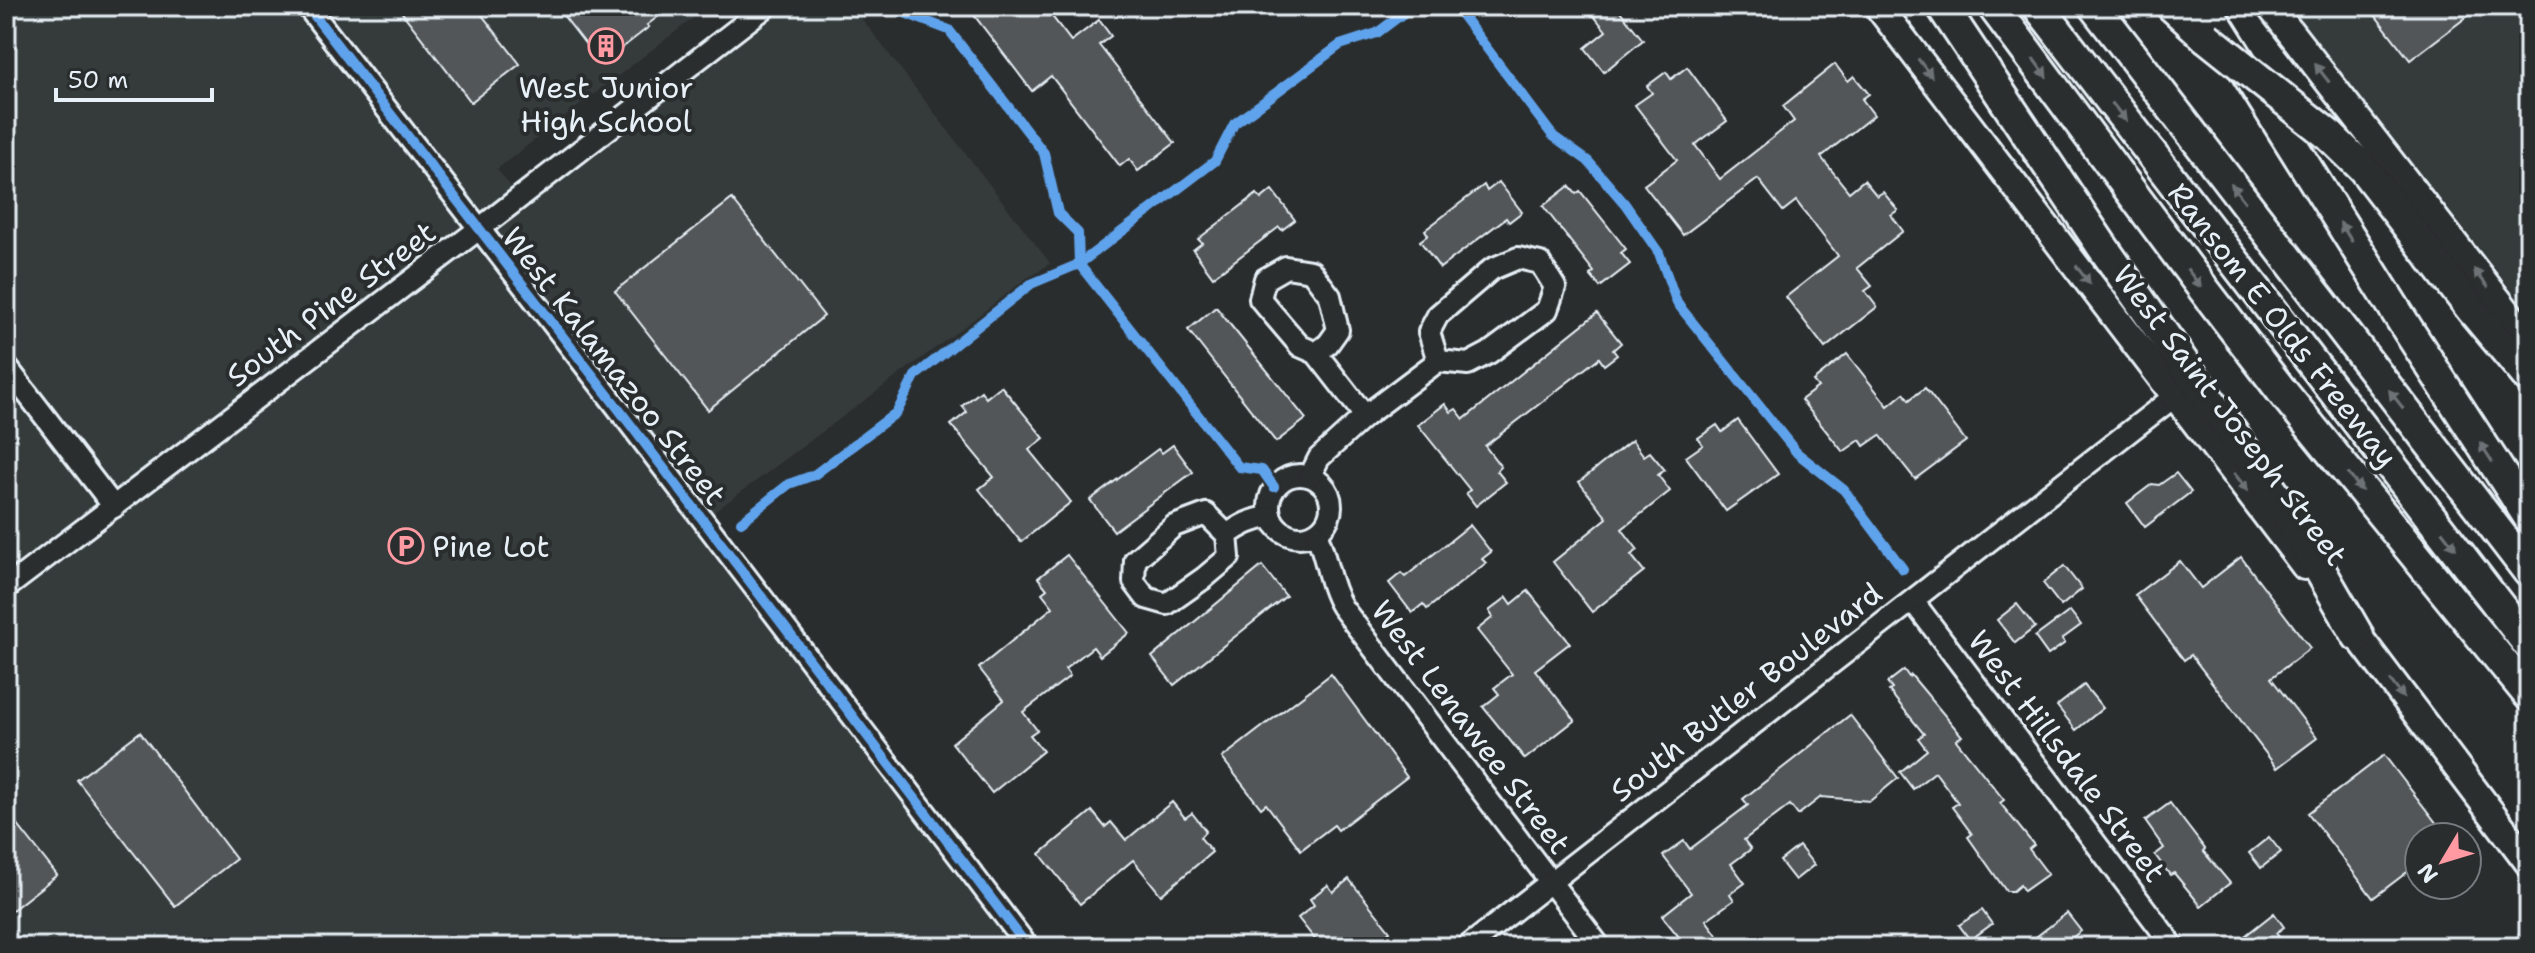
<svg xmlns="http://www.w3.org/2000/svg" width="2535" height="953" font-family="'Shantell Sans',sans-serif">
<style>
.built{fill:#363a3b}
.building{fill:#535759;stroke:#e8f1f8;stroke-width:2}
.lines{fill:none;stroke-linecap:round;stroke-linejoin:round}
.minor-casing{stroke:#e8f1f8;stroke-width:26}
.major-casing{stroke:#e8f1f8;stroke-width:32}
.highway-casing{stroke:#e8f1f8;stroke-width:36}
.minor{stroke:#2a2d2e;stroke-width:20}
.major{stroke:#2a2d2e;stroke-width:26}
.highway{stroke:#2a2d2e;stroke-width:30}
.highway-bridge-casing{stroke:#e8f1f8;stroke-width:36;stroke-linecap:butt}
.highway-bridge{stroke:#2a2d2e;stroke-width:30}
.cycleway-casing{stroke:#2a2d2e;stroke-width:15}
.cycleway{stroke:#60a3ed;stroke-width:10}
.oneway{fill:#6c7275}
.labels{text-anchor:middle;dominant-baseline:central;stroke-width:8;stroke-linejoin:round;paint-order:stroke}
.poi-label{font-size:30px;fill:#e8f1f8;stroke:#2a2d2e}
.street-label{font-size:30px;fill:#e8f1f8;stroke:#2a2d2e}
</style>
<rect width="100%" height="100%" fill="#2a2d2e"/>
<filter id="ink" filterUnits="userSpaceOnUse"><feTurbulence type="fractalNoise" baseFrequency=".0125" numOctaves="2"/><feDisplacementMap in="SourceGraphic" scale="16" xChannelSelector="R" yChannelSelector="G"/><feConvolveMatrix kernelMatrix="1 2 1 2 8 2 1 2 1" color-interpolation-filters="sRGB"/></filter>
<g filter="url(#ink)">
<!-- built -->
<g class="built">
<path d="M6 6H709L497 169 527 207 771 6H852L1050 263 706 518 1031 947H6Z"/>
<path d="M2290 6H2529V312Z"/>
</g>
<!-- building -->
<g class="building">
<path d="M397 6H475L520 64 471 102Z"/>
<path d="M556 6H672L647 25 649 27 601 64Z"/>
<path d="M967 6H1044L1071 41 1099 20 1111 36 1099 45 1175 143 1138 171 1129 159 1120 166 1051 76 1032 91Z"/>
<path d="M1586 6H1616L1643 40 1604 72 1585 48 1606 31Z"/>
<path d="M2368 6H2481L2410 60Z"/>
<path d="M1835 64 1848 81 1854 76 1869 94 1862 99 1874 115 1821 157 1849 192 1864 180 1877 196 1883 192 1898 210 1891 215 1903 231 1857 268 1872 286 1865 291 1877 307 1825 348 1786 297 1838 256 1836 253 1796 201 1783 211 1758 179 1683 235 1644 185 1677 160 1635 105 1652 93 1647 86 1666 72 1671 79 1687 67 1727 121 1695 145 1720 179 1794 121 1783 106Z"/>
<path d="M1499 182 1522 212 1509 222 1506 218 1440 268 1420 241 1428 235 1425 230 1484 185 1487 191Z"/>
<path d="M1569 186 1576 194 1580 191 1626 249 1621 253 1630 264 1600 287 1590 275 1594 272 1543 206Z"/>
<path d="M1272 190 1295 220 1282 230 1279 227 1213 277 1193 250 1202 243 1198 239 1257 194 1261 199Z"/>
<path d="M732 199 824 316 708 410 615 291Z"/>
<path d="M1216 307 1306 419 1276 442 1188 330Z"/>
<path d="M1597 313 1621 343 1613 350 1617 355 1604 365 1599 358 1485 446 1501 467 1497 471 1506 482 1476 506 1466 493 1470 490 1418 425 1445 404 1451 412 1456 409 1464 419Z"/>
<path d="M1847 354 1888 406 1904 393 1909 400 1925 388 1966 441 1915 479 1880 435 1864 446 1860 440 1843 452 1801 400 1818 387 1813 381Z"/>
<path d="M1001 386 1044 438 1029 450 1071 502 1021 542 979 489 994 477 951 425 967 412 962 406 981 391 986 398Z"/>
<path d="M1738 420 1778 474 1726 511 1686 457 1703 445 1698 438 1717 425 1722 432Z"/>
<path d="M1632 440 1644 456 1650 452 1665 470 1658 475 1670 491 1622 529 1638 550 1631 555 1644 571 1592 612 1553 562 1607 518 1579 482Z"/>
<path d="M1173 445 1193 472 1114 531 1090 500 1158 449 1162 453Z"/>
<path d="M2176 473 2191 492 2145 527 2127 503 2152 484 2159 485Z"/>
<path d="M1470 525 1491 552 1482 559 1486 563 1427 609 1423 604 1412 613 1389 583 1401 573 1405 577Z"/>
<path d="M1067 555 1129 633 1100 656 1093 647 1065 669 1070 676 1023 712 1037 730 1030 735 1043 751 992 793 952 743 1004 700 979 668 1053 607 1042 593 1047 589 1038 578Z"/>
<path d="M2241 557 2310 648 2271 678 2317 738 2277 768 2191 655 2184 660 2135 595 2180 561 2201 588Z"/>
<path d="M1262 566 1286 596 1174 685 1152 657Z"/>
<path d="M2064 566 2082 589 2061 606 2043 583Z"/>
<path d="M1528 591 1570 643 1535 670 1575 720 1525 759 1483 707 1499 694 1494 688 1512 674 1477 630 1493 617 1489 611 1507 597 1512 604Z"/>
<path d="M2017 604 2035 627 2015 643 1997 620Z"/>
<path d="M2070 611 2081 625 2062 639 2065 643 2048 655 2035 637Z"/>
<path d="M1904 670 1909 677 1911 675 1962 736 1956 740 2004 800 2000 803 2034 845 2029 849 2048 874 2024 891 2020 885 2013 891H2006L1968 837 1972 834 1952 807 1958 803 1935 772 1913 789 1900 772 1927 750 1918 738 1924 734 1889 691 1892 689 1887 683Z"/>
<path d="M1331 674 1407 777 1338 830 1334 825 1301 850 1266 804 1261 808 1222 758Z"/>
<path d="M2084 685 2103 708 2076 730 2057 706Z"/>
<path d="M1850 715 1898 778 1870 801 1821 797 1798 815 1790 805 1744 840 1751 849 1731 864 1745 883 1730 894 1734 900 1706 920 1726 947H1665L1679 937 1662 916 1691 893 1663 856 1684 841 1690 849 1748 805 1743 799Z"/>
<path d="M140 732 236 859 175 906 77 780Z"/>
<path d="M2384 755 2447 837H2419V863L2373 898 2308 813Z"/>
<path d="M1172 802 1185 818 1192 813 1206 831 1200 837 1212 852 1161 895 1133 860 1080 904 1040 854 1092 811 1105 827 1111 822 1126 840Z"/>
<path d="M2170 803 2205 849 2203 851 2230 883 2201 906 2174 873 2170 875 2155 855 2164 848 2145 821Z"/>
<path d="M6 810 57 875 6 915Z"/>
<path d="M2269 837 2281 852 2261 868 2249 853Z"/>
<path d="M1799 846 1814 865 1795 880 1780 861Z"/>
<path d="M1349 879 1390 931 1371 947H1321L1298 918 1314 905 1310 899 1328 885 1333 892Z"/>
<path d="M1982 910 1992 924 1970 940 1959 925Z"/>
<path d="M2067 913 2081 931 2060 947H2023Z"/>
<path d="M2274 913 2284 927 2276 933 2279 937 2275 940 2280 947H2231Z"/>
</g>
<g class="lines">
<defs>
<g id="minor">
<path d="M307 6 611 399 1028 947"/>
<path d="M1316 353 1328 344 1338 330 1330 296 1311 271 1286 267 1265 279 1260 299 1300 346 1316 353 1365 416"/>
<path d="M6 366 114 507"/>
<circle cx="1300" cy="506" r="31"/>
<path d="M1310 476 1319 458 1365 416 1438 361 1468 364 1489 353 1547 310 1555 287 1540 263 1518 258 1492 269 1438 315 1429 332 1438 361"/>
<path d="M1316 533C1327 557 1328 584 1342 607L1600 947"/>
<path d="M1227 535 1229 557 1204 578 1167 604 1146 598 1134 582 1135 560 1174 526 1206 514 1227 535C1241 525 1252 519 1270 517"/>
<path d="M6 588 479 229 767 6"/>
<path d="M1913 601 2174 947"/>
<path d="M1467 947 2175 396"/>
</g>
<g id="major">
<path d="M1878 6 2305 566"/>
<path d="M2270 6 2529 340"/>
<path d="M2346 620 2529 863"/>
</g>
<g id="highway">
<path d="M1942 6 2102 246 2286 511 2358 636"/>
<path d="M1993 6 2199 283 2281 390 2529 695"/>
<path d="M2038 6 2529 645"/>
<path d="M2094 6 2529 572"/>
<path d="M2172 6 2206 37"/>
<path d="M2205 6 2408 330 2529 517"/>
<path d="M2330 136 2363 168 2473 311 2529 378"/>
</g>
</defs>
<!-- minor casing -->
<use href="#minor" class="minor-casing"/>
<!-- major casing -->
<use href="#major" class="major-casing"/>
<!-- highway casing -->
<use href="#highway" class="highway-casing"/>
<!-- minor -->
<use href="#minor" class="minor"/>
<!-- major -->
<use href="#major" class="major"/>
<!-- highway -->
<use href="#highway" class="highway"/>
<defs>
<path id="highway-bridge" d="M2206 37 2330 136"/>
</defs>
<!-- highway-bridge casing -->
<use href="#highway-bridge" class="highway-bridge-casing"/>
<!-- highway-bridge -->
<use href="#highway-bridge" class="highway-bridge"/>
<defs>
<g id="cycleway">
<path d="M307 6 611 399 1028 947"/>
<path d="M887 6 949 30 1044 153 1058 213 1078 233 1079 264 1239 467 1262 470 1274 487"/>
<path d="M1455 6 1553 136 1588 161 1625 204 1659 253 1677 303 1797 453 1844 490 1903 569"/>
<path d="M741 522 789 484 814 475 897 412 915 376 1031 284 1079 264 1215 161 1234 124 1340 45 1377 33 1413 6"/>
</g>
</defs>
<!-- cycleway casing -->
<use href="#cycleway" class="cycleway-casing"/>
<!-- cycleway -->
<use href="#cycleway" class="cycleway"/>
</g>
<!-- one-way arrows -->
<defs><path id="oneway-solid" d="M-6-.8H1V-3.2L6.5 0L1 3.2V.8H-6Z" transform="scale(2)"/></defs>
<g class="oneway">
<use href="#oneway-solid" transform="translate(1925 68) rotate(53)"/>
<use href="#oneway-solid" transform="translate(2040 68) rotate(54)"/>
<use href="#oneway-solid" transform="translate(2322 73) rotate(-128)"/>
<use href="#oneway-solid" transform="translate(2119 112) rotate(52)"/>
<use href="#oneway-solid" transform="translate(2238 193) rotate(-128)"/>
<use href="#oneway-solid" transform="translate(2346 232) rotate(-122)"/>
<use href="#oneway-solid" transform="translate(2083 275) rotate(53)"/>
<use href="#oneway-solid" transform="translate(2194 278) rotate(53)"/>
<use href="#oneway-solid" transform="translate(2481 278) rotate(-128)"/>
<use href="#oneway-solid" transform="translate(2396 399) rotate(-128)"/>
<use href="#oneway-solid" transform="translate(2486 452) rotate(-123)"/>
<use href="#oneway-solid" transform="translate(2241 482) rotate(52)"/>
<use href="#oneway-solid" transform="translate(2355 482) rotate(51)"/>
<use href="#oneway-solid" transform="translate(2449 540) rotate(52)"/>
<use href="#oneway-solid" transform="translate(2397 689) rotate(53)"/>
</g>
</g>
<!-- icons -->
<defs>
<symbol id="building-ring" viewBox="-11 -11 22 22"><circle r="9.5" fill="#2a2d2e" stroke="#ff9aa2" stroke-width="1.5"/><path d="M-4-6H4V6H1V3H-1V6H-4ZM-2.5-4.3h1.7v1.8h-1.7ZM.8-4.3h1.7v1.8H.8ZM-2.5-1h1.7V.8h-1.7ZM.8-1h1.7V.8H.8Z" fill="#ff9aa2"/></symbol>
<symbol id="parking-ring" viewBox="-11 -11 22 22"><circle r="9.5" fill="#2a2d2e" stroke="#ff9aa2" stroke-width="1.5"/><path d="M-3.5-5.5H1a3.5 3.5 0 0 1 0 7H-1V5.5H-3.5ZM-1-3.4V-.6H.8a1.4 1.4 0 0 0 0-2.8Z" fill="#ff9aa2"/></symbol>
</defs>
<g fill-rule="evenodd">
<use href="#building-ring" x="586" y="26" width="40" height="40"/>
<use href="#parking-ring" x="386" y="526" width="40" height="40"/>
</g>
<g class="labels">
<!-- poi labels -->
<g class="poi-label">
<text x="606" y="87">West Junior<tspan x="606" dy="34">High School</tspan></text>
<text x="432" y="546" text-anchor="start">Pine Lot</text>
</g>
<!-- street labels -->
<g class="street-label">
<text transform="translate(331 304) rotate(-37)">South Pine Street</text>
<text transform="translate(2283 325) rotate(52)">Ransom E Olds Freeway</text>
<text transform="translate(614 366) rotate(52)">West Kalamazoo Street</text>
<text transform="translate(2230 415) rotate(53)">West Saint Joseph Street</text>
<text transform="translate(1746 692) rotate(-38)">South Butler Boulevard</text>
<text transform="translate(1471 727) rotate(53)">West Lenawee Street</text>
<text transform="translate(2067 756) rotate(53)">West Hillsdale Street</text>
</g>
</g>
<!-- margin -->
<rect width="2535" height="953" fill="none" stroke="#2a2d2e" stroke-width="32"/>
<rect x="16" y="16" width="2503" height="921" fill="none" stroke="#e8f1f8" stroke-width="3" filter="url(#ink)"/>
<!-- north arrow -->
<g transform="translate(2443 861) rotate(232)"><circle r="38" fill="#2a2d2e" stroke="#767b7f" stroke-width="2"/>
<path d="M0-6L14 30L0 20L-14 30Z" fill="#ff9aa2"/>
<text y="-12" font-size="22" font-weight="bold" text-anchor="middle" fill="#e8f1f8">N</text>
</g>
<!-- scale -->
<path d="M56 88v12h156v-12" fill="none" stroke="#e8f1f8" stroke-width="4"/>
<text x="68" y="88" font-size="24" fill="#e8f1f8" stroke="#2a2d2e" stroke-width="6" paint-order="stroke">50 m</text>
</svg>
